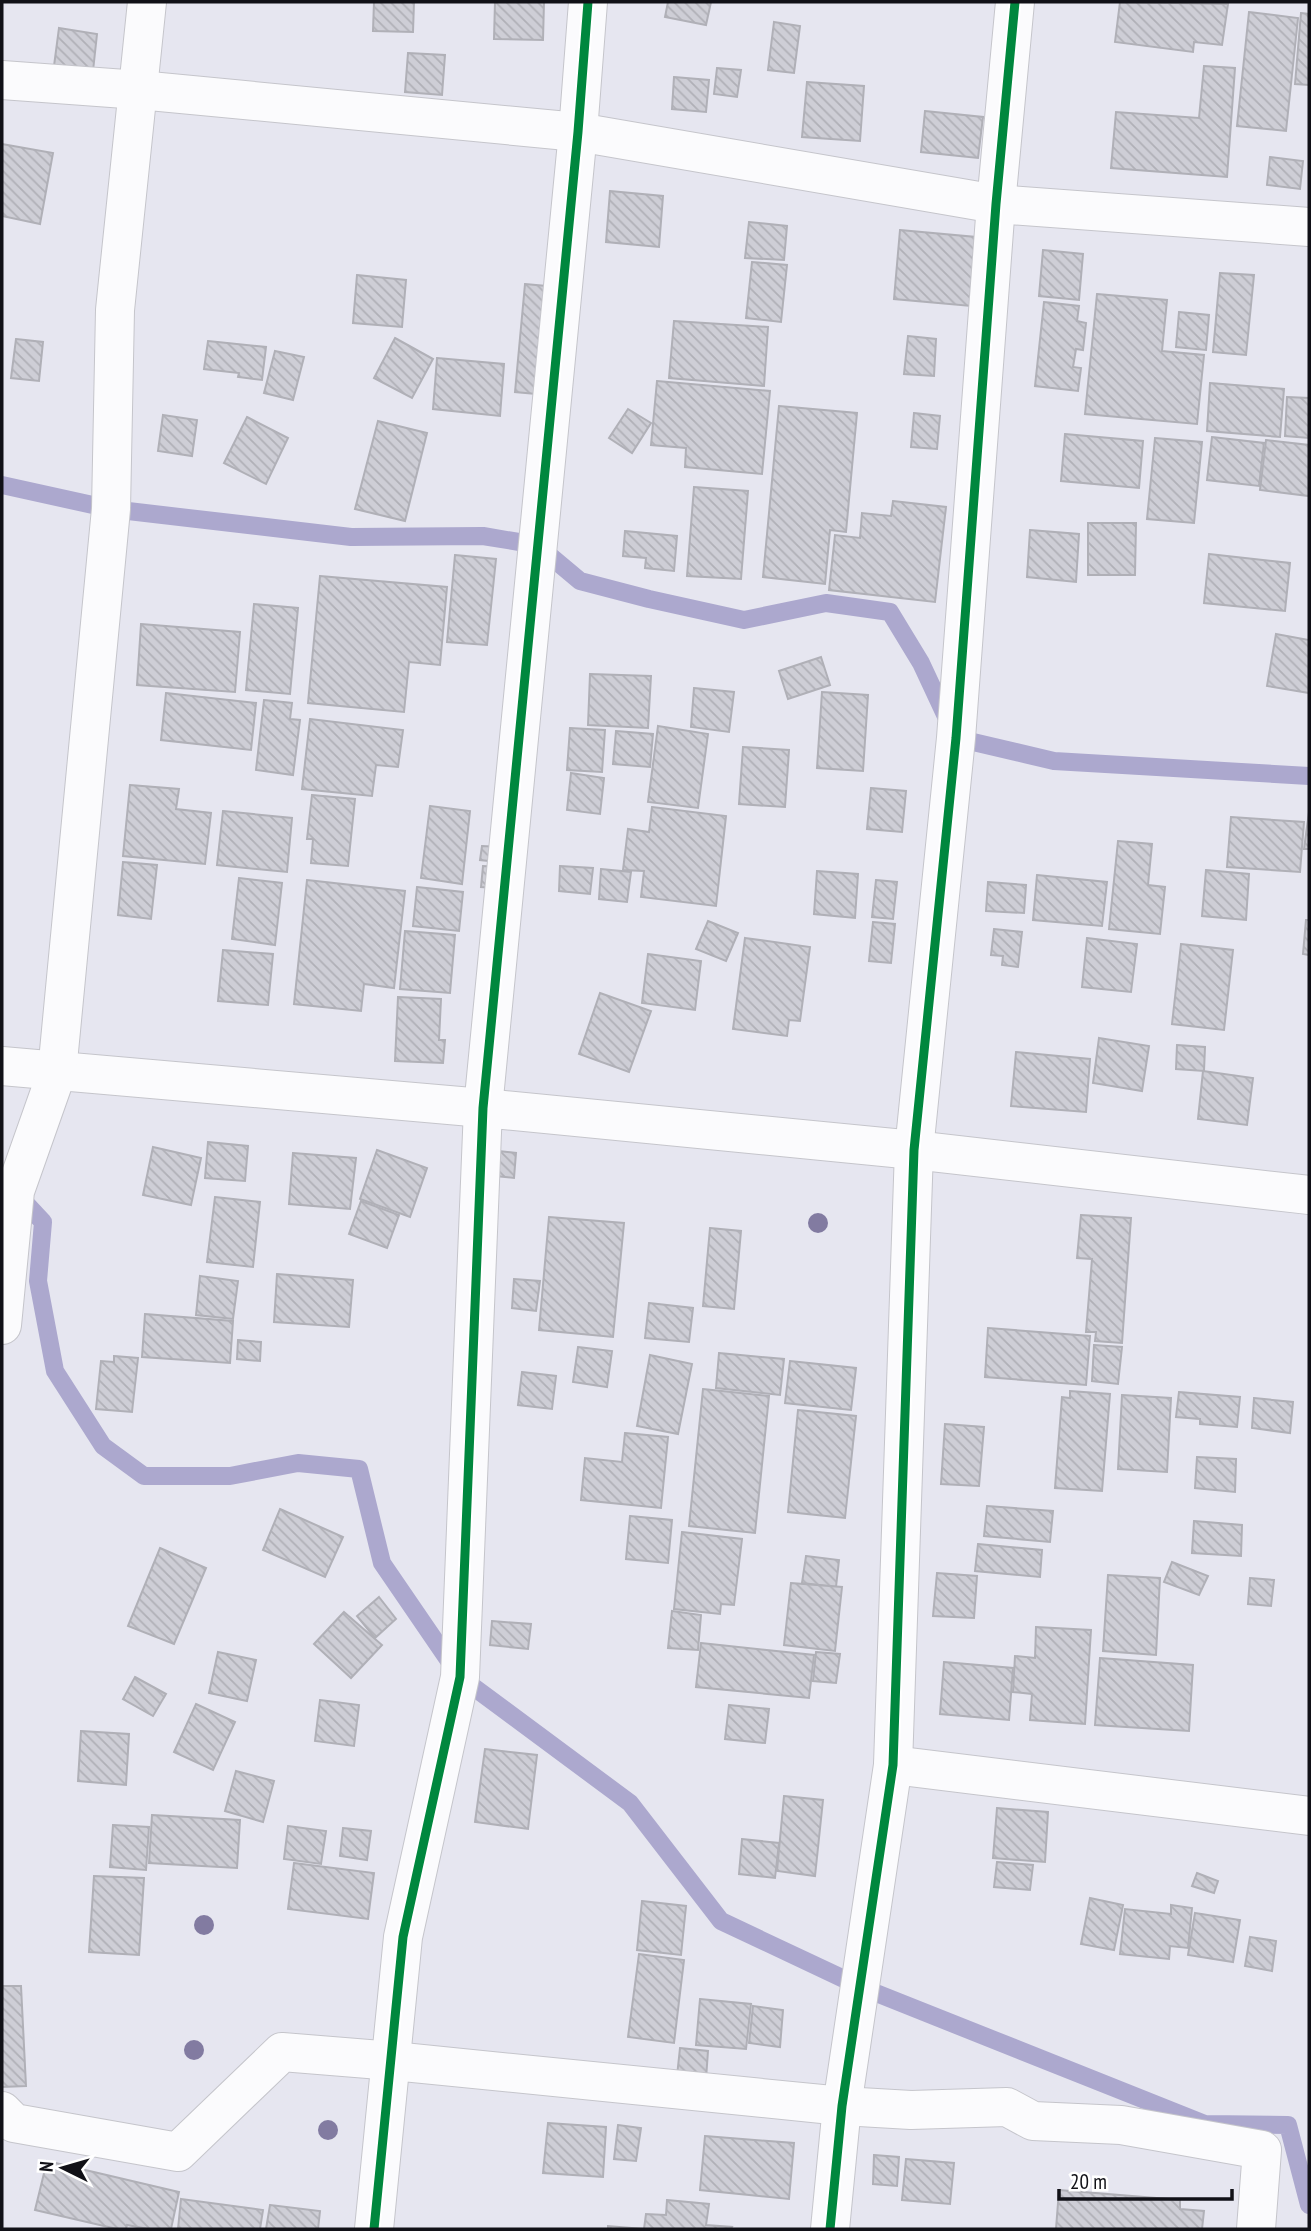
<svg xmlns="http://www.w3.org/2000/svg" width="1311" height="2231" font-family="'PT Sans Narrow',sans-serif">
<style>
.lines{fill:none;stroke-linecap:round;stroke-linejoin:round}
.stream{stroke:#aca8ce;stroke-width:18}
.building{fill:url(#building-back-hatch);stroke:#b0b0b7;stroke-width:2}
.minor-casing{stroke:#c5c5cb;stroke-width:40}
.minor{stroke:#fbfbfd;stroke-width:38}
.cycleway-casing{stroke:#fff;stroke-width:13}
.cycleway{stroke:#00873e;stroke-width:9}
.tree{fill:#827ba1}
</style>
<defs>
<pattern id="building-back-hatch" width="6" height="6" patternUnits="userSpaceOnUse" patternTransform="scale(1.75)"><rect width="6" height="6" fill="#ceced6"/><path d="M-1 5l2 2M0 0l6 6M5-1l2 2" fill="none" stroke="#b0b0b7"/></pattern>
</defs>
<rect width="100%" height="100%" fill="#e6e6f0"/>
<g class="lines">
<!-- stream -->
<g class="stream">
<path d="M2 485 111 509 351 537 483 536 537 545 580 581 649 599 744 620 826 603 890 612 921 663 956 738 1054 761 1309 776"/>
<path d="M16 1193 43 1222 38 1281 55 1371 103 1446 144 1476H230L298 1463 359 1469 382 1563 460 1677 630 1803 721 1921 861 1987 1205 2124 1288 2125 1309 2205"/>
</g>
</g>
<!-- building -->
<g class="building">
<path d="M374 2H414L413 32 373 31Z"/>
<path d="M495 2H544L543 40 494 39Z"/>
<path d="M668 2H711L706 25 665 17Z"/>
<path d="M1120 2 1228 4 1222 45 1194 42 1193 52 1115 42Z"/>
<path d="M1249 12 1298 18 1286 131 1237 126Z"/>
<path d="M1301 13 1309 14V85L1295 84Z"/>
<path d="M774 22 800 26 794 73 768 70Z"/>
<path d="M59 28 97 34 93 71 54 66Z"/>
<path d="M408 53 445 55 442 95 405 92Z"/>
<path d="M1204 66 1235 68 1227 177 1111 168 1116 112 1199 118Z"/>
<path d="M717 68 741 70 737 97 714 94Z"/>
<path d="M674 77 709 80 706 112 672 109Z"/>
<path d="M807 82 864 86 860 141 802 137Z"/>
<path d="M925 111 983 117 978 158 921 152Z"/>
<path d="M2 144 53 153 40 224 2 216Z"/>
<path d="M1270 157 1303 161 1300 189 1267 185Z"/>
<path d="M610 191 663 196 659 247 606 242Z"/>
<path d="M749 222 787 226 784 260 745 258Z"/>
<path d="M900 230 976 237 971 306 894 299Z"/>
<path d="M1043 250 1083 254 1079 300 1039 296Z"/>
<path d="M752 262 787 265 781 322 746 318Z"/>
<path d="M1220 273 1254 275 1246 355 1213 352Z"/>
<path d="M357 275 406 280 402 327 353 323Z"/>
<path d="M525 284 557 287 547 395 515 392Z"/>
<path d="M1097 294 1167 300 1162 351 1204 355 1197 424 1085 414Z"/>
<path d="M1044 302 1079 306 1077 321 1086 323 1083 350 1076 349 1073 367 1081 368 1078 391 1035 386Z"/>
<path d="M1179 312 1209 315 1206 350 1176 347Z"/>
<path d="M674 321 768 327 764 386 669 378Z"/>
<path d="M908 336 936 339 934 376 904 374Z"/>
<path d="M395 338 433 359 412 398 374 378Z"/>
<path d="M16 339 43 342 39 381 11 378Z"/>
<path d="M208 341 266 347 262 380 238 377 239 373 204 369Z"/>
<path d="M275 351 304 357 293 400 264 393Z"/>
<path d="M437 358 504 364 500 416 433 409Z"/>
<path d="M657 381 770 391 762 474 685 467 686 448 651 445Z"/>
<path d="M1210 383 1284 389 1280 437 1207 431Z"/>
<path d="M1287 397 1309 398V438L1285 436Z"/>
<path d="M779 406 857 413 846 532 830 530 825 584 763 577Z"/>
<path d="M628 409 651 423 632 453 609 438Z"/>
<path d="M914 413 940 416 937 449 911 447Z"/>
<path d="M163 415 197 420 192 456 158 451Z"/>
<path d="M247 417 288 438 266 484 224 463Z"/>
<path d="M378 421 427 433 405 521 355 509Z"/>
<path d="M1065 434 1143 441 1139 488 1061 481Z"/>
<path d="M1212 437 1264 443 1259 486 1207 480Z"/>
<path d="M1155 438 1202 442 1194 523 1147 519Z"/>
<path d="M1266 440 1309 445V496L1260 490Z"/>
<path d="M694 487 748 491 741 579 687 576Z"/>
<path d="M893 501 946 507 935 602 829 590 835 535 860 538 862 513 891 516Z"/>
<path d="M1088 523H1136L1135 575H1088Z"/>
<path d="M1030 530 1079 534 1076 582 1027 577Z"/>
<path d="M625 531 677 536 674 571 645 568 646 558 623 556Z"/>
<path d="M1209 554 1290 563 1285 611 1204 603Z"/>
<path d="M455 555 496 559 487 645 447 642Z"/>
<path d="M320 576 447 587 440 665 409 662 404 712 308 703Z"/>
<path d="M254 604 298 608 290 694 246 690Z"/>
<path d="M141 624 240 632 235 692 137 685Z"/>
<path d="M1276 634 1309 640V693L1267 686Z"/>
<path d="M821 657 830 685 788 699 779 671Z"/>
<path d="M590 674 651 676 648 728 588 725Z"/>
<path d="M694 688 734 692 729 732 691 727Z"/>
<path d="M822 692 868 695 863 771 817 768Z"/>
<path d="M166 693 256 703 251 750 161 740Z"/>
<path d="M264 700 292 703 290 719 300 720 293 775 256 770Z"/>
<path d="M310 719 403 730 398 767 376 765 372 796 302 789Z"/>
<path d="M658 726 708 734 698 808 648 802Z"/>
<path d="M570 728 605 730 602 772 567 770Z"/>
<path d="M616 731 653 734 650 767 613 764Z"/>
<path d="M743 747 789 750 785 807 739 804Z"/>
<path d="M571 773 604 778 600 814 567 810Z"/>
<path d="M130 785 179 789 176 809 211 813 205 864 123 856Z"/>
<path d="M871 788 906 791 902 832 867 829Z"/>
<path d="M312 795 355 799 348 866 311 863 313 839H307Z"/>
<path d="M430 806 470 811 462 884 421 878Z"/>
<path d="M652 807 726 816 716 906 641 897 644 871 623 870 628 829 649 832Z"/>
<path d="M223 811 292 818 287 872 217 865Z"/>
<path d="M1309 812V849H1304Z"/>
<path d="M1231 817 1304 822 1300 872 1227 867Z"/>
<path d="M1118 841 1152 844 1148 885 1165 887 1160 934 1109 929Z"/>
<path d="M482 846 500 847 498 862 480 860Z"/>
<path d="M123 862 157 865 151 919 118 915Z"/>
<path d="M483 866 497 867 495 888 481 887Z"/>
<path d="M560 866 593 868 590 894 559 891Z"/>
<path d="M601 869 631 872 627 902 599 899Z"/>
<path d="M1206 870 1249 874 1246 920 1202 916Z"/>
<path d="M817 871 858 874 855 918 814 914Z"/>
<path d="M1037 875 1107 882 1102 926 1033 920Z"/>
<path d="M239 878 282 883 275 945 232 939Z"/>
<path d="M307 880 405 891 394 988 364 984 361 1011 294 1004Z"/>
<path d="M876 880 897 882 893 919 872 917Z"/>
<path d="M988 882 1026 885 1024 913 986 911Z"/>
<path d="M417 887 463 892 459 931 413 926Z"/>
<path d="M1306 920H1309V955L1303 954Z"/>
<path d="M708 921 738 933 726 961 696 949Z"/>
<path d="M873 922 895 924 891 963 869 961Z"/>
<path d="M994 929 1022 932 1018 967 1002 965 1003 956 991 955Z"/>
<path d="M405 931 455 935 450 993 400 989Z"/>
<path d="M745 938 810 947 800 1021 789 1020 787 1036 733 1029Z"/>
<path d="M1087 938 1137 944 1131 992 1082 987Z"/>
<path d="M1181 944 1233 950 1224 1030 1172 1024Z"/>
<path d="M223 950 273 954 268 1005 218 1001Z"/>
<path d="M648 954 701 961 695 1010 642 1003Z"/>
<path d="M600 993 651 1011 629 1072 579 1054Z"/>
<path d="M398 997 441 999 439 1040H445L443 1063 395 1061Z"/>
<path d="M1099 1038 1149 1046 1142 1091 1093 1083Z"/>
<path d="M1177 1045 1205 1047 1204 1071 1176 1069Z"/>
<path d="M1016 1052 1090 1059 1086 1112 1011 1106Z"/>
<path d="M1203 1071 1253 1078 1247 1125 1198 1119Z"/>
<path d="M208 1142 248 1146 245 1181 205 1178Z"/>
<path d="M153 1147 201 1158 191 1205 143 1195Z"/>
<path d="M377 1150 427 1168 410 1217 360 1199Z"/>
<path d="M498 1151 516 1153 514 1178 496 1176Z"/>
<path d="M293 1153 356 1158 350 1209 289 1204Z"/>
<path d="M215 1197 260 1202 253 1267 207 1262Z"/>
<path d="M361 1201 399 1215 387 1248 349 1234Z"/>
<path d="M1081 1215 1131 1218 1122 1343 1095 1341 1096 1332H1086L1092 1259 1077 1258Z"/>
<path d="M549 1217 624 1223 613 1337 539 1330Z"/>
<path d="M710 1228 741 1231 734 1309 703 1306Z"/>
<path d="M277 1274 353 1280 349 1327 274 1322Z"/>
<path d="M200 1276 238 1281 233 1319 196 1315Z"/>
<path d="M514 1279 540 1281 536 1311 512 1308Z"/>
<path d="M649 1303 693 1308 689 1342 645 1338Z"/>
<path d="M145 1314 233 1321 230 1363 142 1357Z"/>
<path d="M988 1328 1090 1336 1086 1385 985 1377Z"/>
<path d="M238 1340 261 1342 260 1361 237 1359Z"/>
<path d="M1094 1345 1122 1347 1118 1384 1092 1381Z"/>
<path d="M578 1347 612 1351 607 1387 573 1382Z"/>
<path d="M719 1353 784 1359 780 1395 716 1388Z"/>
<path d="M650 1355 692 1364 678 1434 637 1426Z"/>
<path d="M114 1356 138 1358 132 1412 96 1409 101 1361 114 1362Z"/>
<path d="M790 1361 856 1368 851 1410 785 1403Z"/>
<path d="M522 1372 556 1376 552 1409 518 1405Z"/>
<path d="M703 1389 769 1396 755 1533 689 1526Z"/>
<path d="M1070 1391 1110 1394 1102 1491 1055 1488 1062 1397 1070 1398Z"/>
<path d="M1179 1392 1240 1397 1237 1427 1200 1424V1419L1176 1417Z"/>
<path d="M1122 1395 1171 1398 1167 1472 1118 1469Z"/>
<path d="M1254 1398 1293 1402 1290 1433 1252 1428Z"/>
<path d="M798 1410 856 1416 845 1518 788 1512Z"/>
<path d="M945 1424 984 1427 979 1486 941 1484Z"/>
<path d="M625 1433 668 1437 661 1508 581 1500 585 1458 622 1462Z"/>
<path d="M1197 1457 1236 1459 1235 1492 1195 1488Z"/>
<path d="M987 1506 1053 1511 1050 1542 984 1536Z"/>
<path d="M280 1509 343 1537 325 1577 263 1550Z"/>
<path d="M630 1516 672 1520 668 1563 626 1559Z"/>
<path d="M1194 1521 1242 1525 1241 1556 1192 1553Z"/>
<path d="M682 1532 742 1539 734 1605 721 1604 720 1614 674 1609Z"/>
<path d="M978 1544 1042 1550 1040 1577 975 1571Z"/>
<path d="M160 1548 206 1568 174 1644 128 1626Z"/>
<path d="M806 1556 839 1560 836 1587 802 1583Z"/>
<path d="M1172 1562 1208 1576 1199 1595 1164 1582Z"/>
<path d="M937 1573 977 1576 974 1618 933 1616Z"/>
<path d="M1108 1575 1160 1578 1156 1655 1103 1651Z"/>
<path d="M1250 1578 1274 1580 1271 1606 1248 1604Z"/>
<path d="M791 1583 842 1587 835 1651 784 1645Z"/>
<path d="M379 1597 396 1619 375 1638 357 1616Z"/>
<path d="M672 1611 701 1615 698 1650 668 1648Z"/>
<path d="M344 1612 382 1645 351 1678 314 1644Z"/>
<path d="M492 1621 531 1624 528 1649 490 1645Z"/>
<path d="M1036 1627 1091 1630 1085 1724 1030 1720 1032 1694 1013 1692 1015 1656 1035 1658Z"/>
<path d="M701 1643 814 1655 809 1698 696 1687Z"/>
<path d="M218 1652 256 1660 247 1701 209 1693Z"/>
<path d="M816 1652 840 1654 836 1683 813 1681Z"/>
<path d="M1100 1658 1193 1665 1189 1731 1095 1725Z"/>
<path d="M944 1662 1013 1668 1009 1720 940 1714Z"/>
<path d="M135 1677 166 1694 153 1716 123 1699Z"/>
<path d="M320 1700 359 1705 354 1746 315 1741Z"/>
<path d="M196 1704 235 1722 213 1770 174 1752Z"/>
<path d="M729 1705 769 1709 765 1743 725 1739Z"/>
<path d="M81 1731 129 1734 126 1785 78 1781Z"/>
<path d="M485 1749 537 1755 528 1829 475 1822Z"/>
<path d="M236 1771 274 1781 263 1822 225 1811Z"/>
<path d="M784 1796 823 1800 815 1876 777 1871Z"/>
<path d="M997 1808 1048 1812 1045 1862 993 1858Z"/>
<path d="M152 1815 240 1820 237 1868 149 1863Z"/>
<path d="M113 1825 149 1827 146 1870 110 1867Z"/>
<path d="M288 1826 326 1831 321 1864 284 1859Z"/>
<path d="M343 1828 371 1831 367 1860 340 1856Z"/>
<path d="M742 1839 779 1843 775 1878 739 1874Z"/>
<path d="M997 1862 1033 1865 1030 1890 994 1887Z"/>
<path d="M294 1863 374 1873 368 1919 288 1909Z"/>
<path d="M1197 1873 1218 1881 1214 1893 1192 1886Z"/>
<path d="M94 1876 144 1878 139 1955 89 1952Z"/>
<path d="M1090 1898 1123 1905 1114 1950 1081 1944Z"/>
<path d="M642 1901 686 1906 681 1955 637 1950Z"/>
<path d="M1171 1905 1192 1908 1188 1948 1170 1946 1169 1959 1120 1954 1125 1909 1171 1914Z"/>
<path d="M1195 1913 1240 1920 1233 1962 1188 1955Z"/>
<path d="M1250 1937 1276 1941 1272 1971 1245 1966Z"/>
<path d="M639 1954 684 1960 674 2043 628 2037Z"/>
<path d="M2 1986H21L26 2086 2 2087Z"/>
<path d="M700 1999 751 2004 746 2049 696 2045Z"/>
<path d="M753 2006 783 2010 780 2047 749 2043Z"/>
<path d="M680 2048 708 2051 706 2079 677 2076Z"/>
<path d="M548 2123 606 2127 603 2177 543 2173Z"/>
<path d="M618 2125 641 2128 636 2161 614 2159Z"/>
<path d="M705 2136 794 2143 789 2199 700 2190Z"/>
<path d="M874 2155 899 2157 897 2186 873 2184Z"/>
<path d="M906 2159 954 2163 950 2204 902 2200Z"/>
<path d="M47 2161 179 2192 171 2229H148L127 2225 126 2229H117L35 2210Z"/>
<path d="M1059 2190 1180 2200V2209L1204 2211 1202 2229H1056Z"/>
<path d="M181 2199 263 2210 260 2229H178Z"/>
<path d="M667 2200 709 2204 706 2225 732 2227 731 2229H608V2226L644 2229 646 2214 666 2215Z"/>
<path d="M270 2205 320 2211 318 2229H266Z"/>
</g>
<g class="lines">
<defs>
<g id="minor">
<path d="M2 80 139 90 578 132 996 204 1309 227"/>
<path d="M2 1066 483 1108 914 1150 1309 1195"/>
<path d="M2 1325 15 1191 57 1072 111 509 115 310 147 2"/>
<path d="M893 1765 1309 1816"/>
<path d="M2 2111 14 2123 178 2152 282 2052 393 2061 842 2106 911 2110 1007 2107 1033 2121 1121 2125 1262 2150 1256 2229"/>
<path d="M374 2229 403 1937 460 1677 483 1108 578 132 588 2"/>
<path d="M830 2229 842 2106 893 1765 914 1150 956 738 996 204 1015 2"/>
</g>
</defs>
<!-- minor casing -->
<use href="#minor" class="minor-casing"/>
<!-- minor -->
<use href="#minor" class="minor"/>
<defs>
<g id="cycleway">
<path d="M374 2229 403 1937 460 1677 483 1108 578 132 588 2"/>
<path d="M830 2229 842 2106 893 1765 914 1150 956 738 996 204 1015 2"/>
</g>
</defs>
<!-- cycleway casing -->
<use href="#cycleway" class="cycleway-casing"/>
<!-- cycleway -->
<use href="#cycleway" class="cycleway"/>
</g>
<!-- trees -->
<g class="tree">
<circle cx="818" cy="1223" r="10"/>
<circle cx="204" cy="1925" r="10"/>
<circle cx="194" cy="2050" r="10"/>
<circle cx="328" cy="2130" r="10"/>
</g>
<!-- border -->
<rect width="1311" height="2231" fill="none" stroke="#111117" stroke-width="7"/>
<!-- north arrow -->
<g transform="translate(63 2168) rotate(275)" stroke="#ffffff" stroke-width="5" paint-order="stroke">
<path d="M0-5L12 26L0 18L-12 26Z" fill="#111117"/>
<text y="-10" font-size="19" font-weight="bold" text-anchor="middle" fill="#111117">N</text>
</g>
<!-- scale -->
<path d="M1059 2189v10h173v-10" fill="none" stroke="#111117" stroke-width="3.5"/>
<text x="1070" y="2189" font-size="21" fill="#111117" stroke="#ffffff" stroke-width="5" paint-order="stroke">20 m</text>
</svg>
